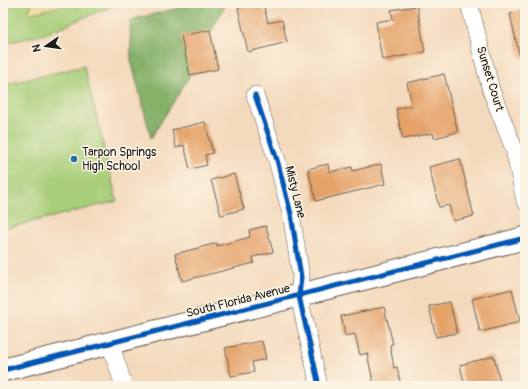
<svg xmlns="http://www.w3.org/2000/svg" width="528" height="389" font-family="Pangolin,sans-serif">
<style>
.green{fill:#a8ce79;stroke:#62754a}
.forest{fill:#86b169;stroke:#516642}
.sand{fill:#eeda9e;stroke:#857b5d}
.building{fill:#e5a36a}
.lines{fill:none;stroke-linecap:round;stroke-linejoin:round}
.street-casing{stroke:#685e54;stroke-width:18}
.secondary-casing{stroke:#685e54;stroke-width:24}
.street{stroke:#fff;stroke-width:17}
.secondary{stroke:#fff;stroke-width:22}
.cycleway-casing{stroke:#fcf5e5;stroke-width:8}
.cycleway{stroke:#0057b8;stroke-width:5}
.poi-dot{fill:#1f6fb2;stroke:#fcf5e5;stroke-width:1.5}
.labels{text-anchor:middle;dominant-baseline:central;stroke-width:3;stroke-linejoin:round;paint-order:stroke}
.street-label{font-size:12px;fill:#1c1c1c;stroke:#fcf5e5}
.poi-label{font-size:12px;fill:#1c1c1c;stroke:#fcf5e5;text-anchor:start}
</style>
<rect width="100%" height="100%" fill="#fcf5e5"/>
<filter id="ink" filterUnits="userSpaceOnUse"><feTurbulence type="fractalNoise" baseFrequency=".025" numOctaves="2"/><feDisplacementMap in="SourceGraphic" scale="8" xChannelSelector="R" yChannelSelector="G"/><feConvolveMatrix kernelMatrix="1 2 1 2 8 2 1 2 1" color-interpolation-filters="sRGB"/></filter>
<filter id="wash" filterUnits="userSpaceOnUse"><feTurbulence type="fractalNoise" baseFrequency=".012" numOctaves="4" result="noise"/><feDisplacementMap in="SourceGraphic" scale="16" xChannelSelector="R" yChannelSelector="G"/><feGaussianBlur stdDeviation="0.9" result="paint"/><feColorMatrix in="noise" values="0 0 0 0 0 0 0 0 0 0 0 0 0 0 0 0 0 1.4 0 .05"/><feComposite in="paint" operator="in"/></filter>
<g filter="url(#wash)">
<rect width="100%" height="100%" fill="#f4dabd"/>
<!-- green -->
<g class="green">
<path d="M3 3H119L45 34 3 44Z"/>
<path d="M84 66 117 201 3 229V85Z"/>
</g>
<!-- forest -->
<path class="forest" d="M199 3H226L207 40 196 66 151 138 131 60 130 20Z"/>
<!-- sand -->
<path class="sand" d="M32 3H64V5L28 14Z"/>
<g id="blocks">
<!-- building -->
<g class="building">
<path d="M259 3H263L268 23 282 20 287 42 248 52 238 8Z"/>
<path d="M417 6 425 52 382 60 376 22 393 19 391 10Z"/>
<path d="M525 10V58H520L510 14Z"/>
<path d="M210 30 218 69 190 75 181 36Z"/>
<path d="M444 74 458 132 434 138 433 133 403 139 396 109 412 105 407 83Z"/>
<path d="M205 122 213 153 205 155 207 165 190 169 184 145 176 148 172 130Z"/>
<path d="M460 159 474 216 453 221 449 205 439 207 429 167Z"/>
<path d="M328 164 329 172 352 167 353 171 381 164 385 184 316 201 308 169Z"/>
<path d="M234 174 244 209 221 215 211 180Z"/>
<path d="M266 226 273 252 253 257 254 263 182 281 175 254 217 243V246L250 237 249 230Z"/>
<path d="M512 289 520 322 480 332 472 299Z"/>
<path d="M450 302 457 333 436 337 429 306Z"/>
<path d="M384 307 393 344 390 345 394 368 397 367 401 386H374L367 353 360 355 355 334 345 336 341 316Z"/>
<path d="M262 341 266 359 252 362 254 372 231 376 225 348Z"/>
<path d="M494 356 501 386H465L460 365Z"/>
</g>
</g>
</g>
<g filter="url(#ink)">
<use href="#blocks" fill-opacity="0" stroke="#685e54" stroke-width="1"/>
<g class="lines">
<defs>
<g id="street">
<path d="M469 3 491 90 514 149 525 201"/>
<path d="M255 95 277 160 291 214 301 277 299 296 319 386"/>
<path d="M110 343 124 386"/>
</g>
<path id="secondary" d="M3 370 525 238"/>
</defs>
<!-- street casing -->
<use href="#street" class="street-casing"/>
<!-- secondary casing -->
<use href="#secondary" class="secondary-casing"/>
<!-- street -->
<use href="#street" class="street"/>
<!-- secondary -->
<use href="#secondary" class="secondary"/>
<defs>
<g id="cycleway">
<path d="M255 95 277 160 291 214 301 277 299 296 319 386"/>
<path d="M3 370 525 238"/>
</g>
</defs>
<!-- cycleway casing -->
<use href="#cycleway" class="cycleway-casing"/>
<!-- cycleway -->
<use href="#cycleway" class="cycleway"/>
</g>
</g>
<!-- markers -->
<circle class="poi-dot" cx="74" cy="159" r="4"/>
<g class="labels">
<!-- street labels -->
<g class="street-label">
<text transform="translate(490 79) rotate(73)">Sunset Court</text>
<text transform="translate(295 192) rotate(76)">Misty Lane</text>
<text transform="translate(238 301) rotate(-14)">South Florida Avenue</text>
</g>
<!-- poi labels -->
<g class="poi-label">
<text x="82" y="152">Tarpon Springs<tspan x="82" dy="14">High School</tspan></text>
</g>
</g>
<!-- margin -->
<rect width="528" height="389" fill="none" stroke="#fcf5e5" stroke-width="16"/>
<!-- north arrow -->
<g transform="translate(46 46) rotate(257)" stroke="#fcf5e5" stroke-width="3" paint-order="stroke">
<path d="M0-3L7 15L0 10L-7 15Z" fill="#1c1c1c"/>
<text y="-6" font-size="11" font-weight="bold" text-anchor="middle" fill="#1c1c1c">N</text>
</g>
</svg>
